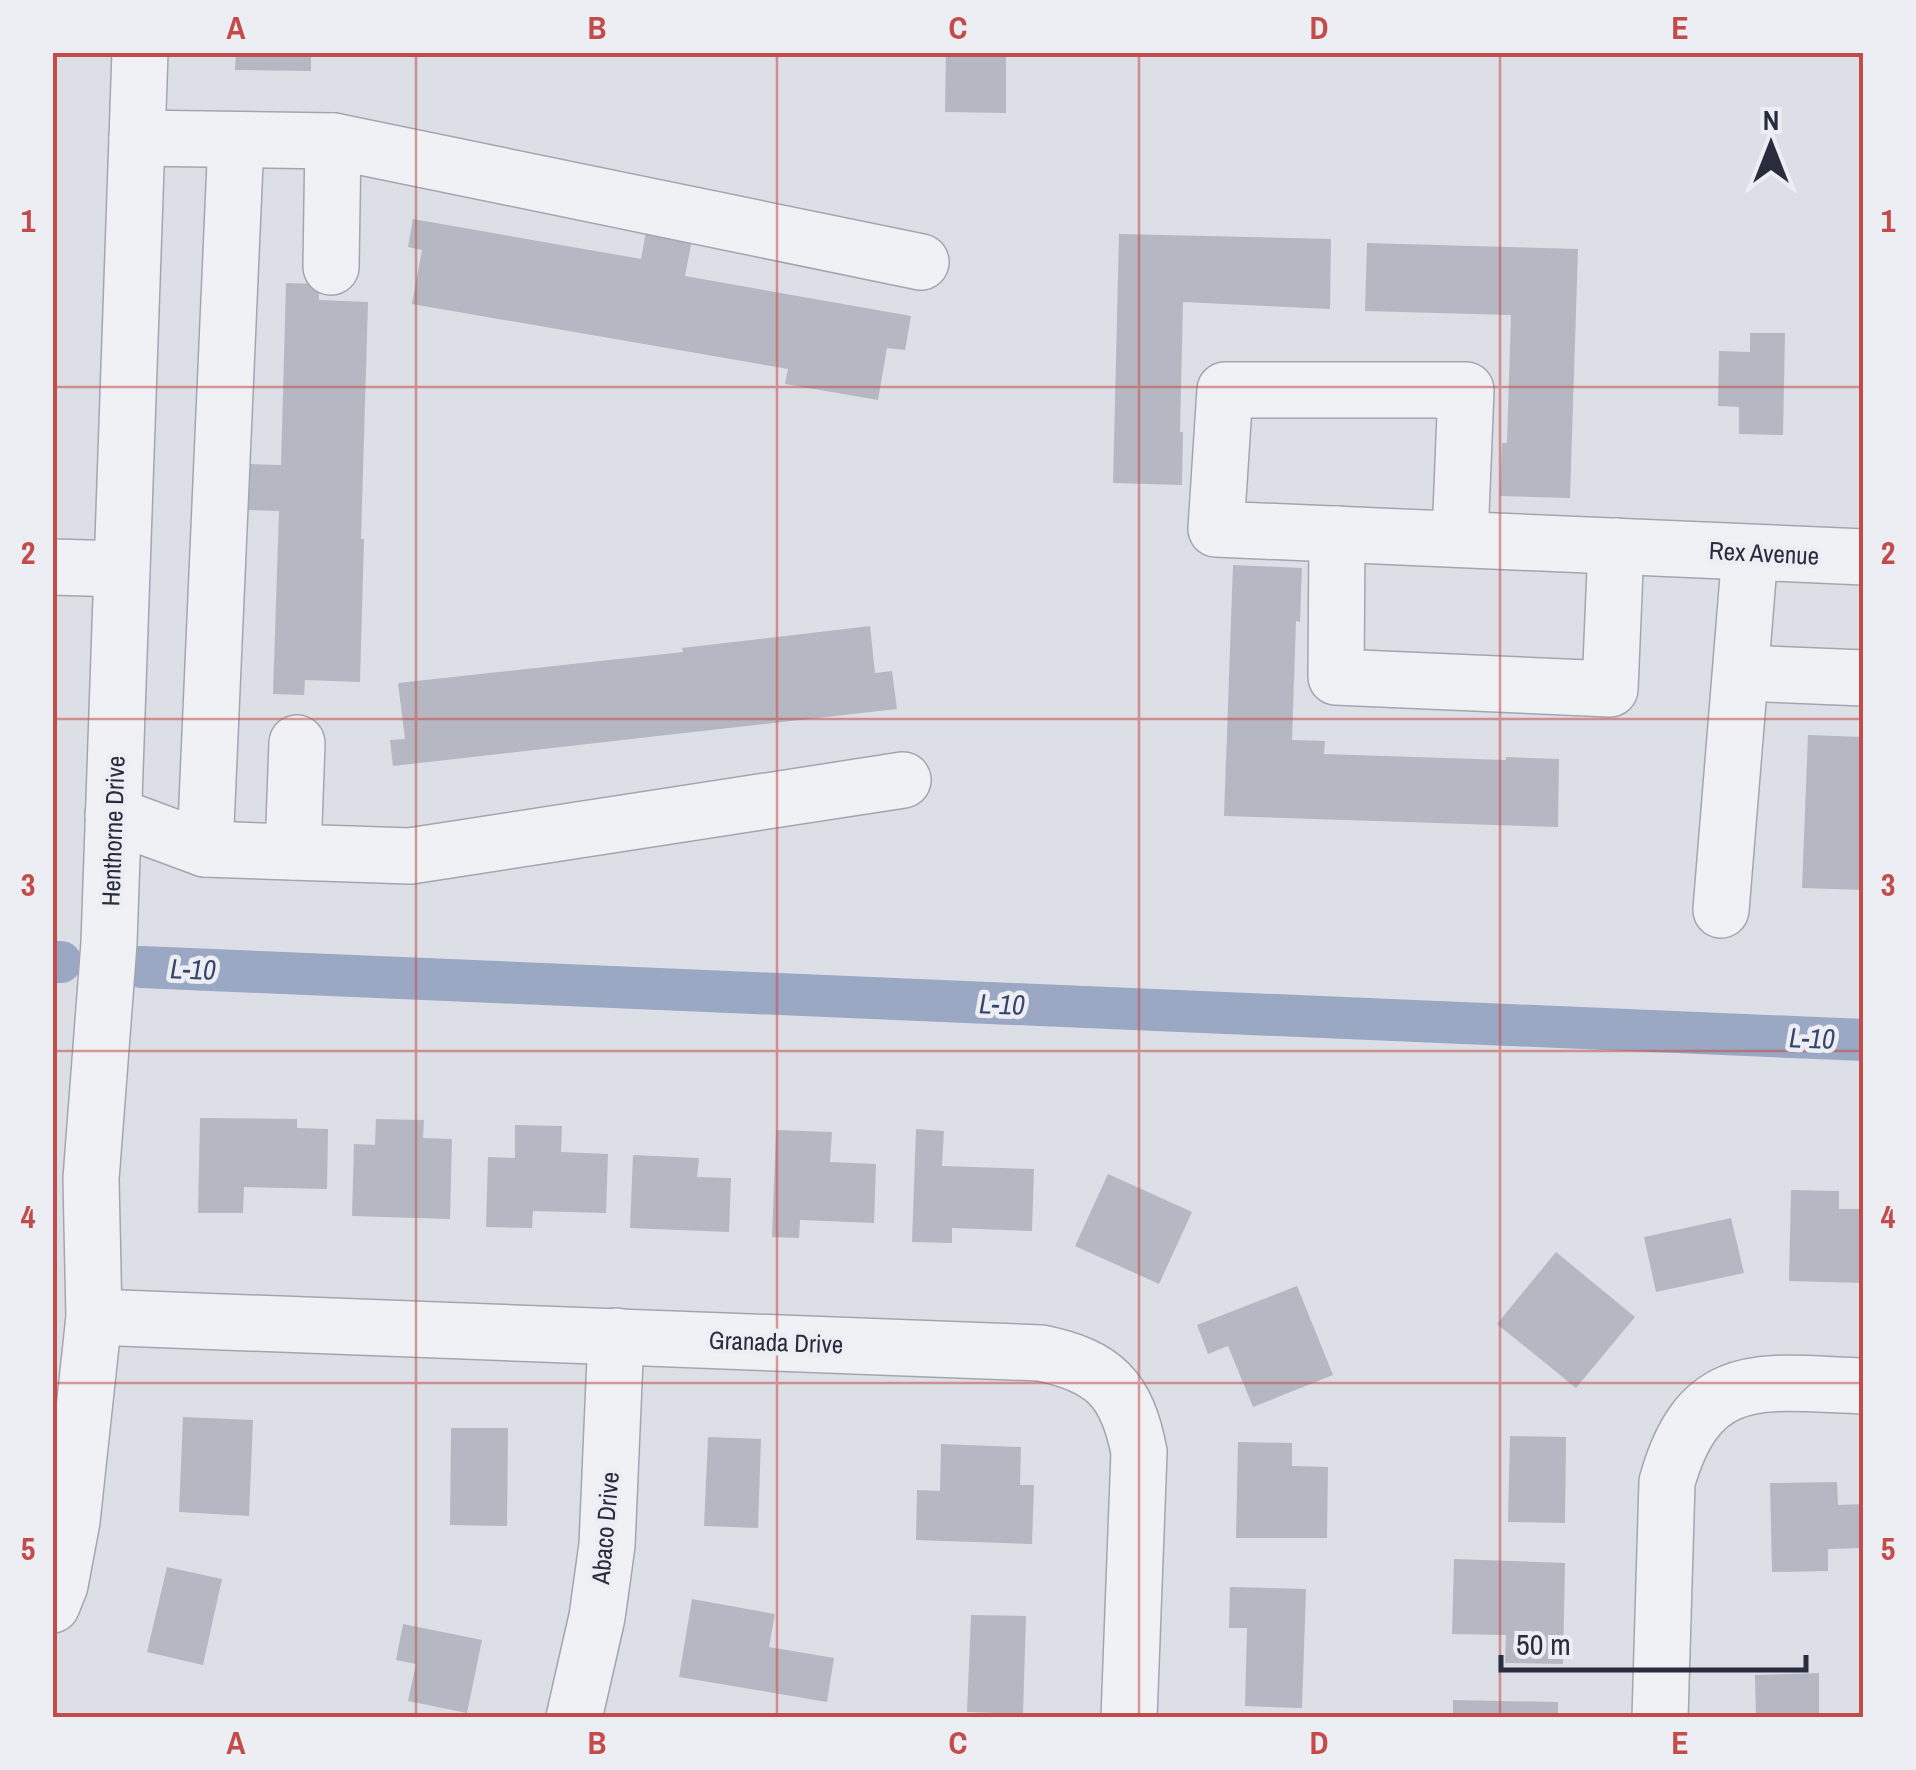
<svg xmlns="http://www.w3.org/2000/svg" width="1916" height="1770" font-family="'Archivo Narrow',sans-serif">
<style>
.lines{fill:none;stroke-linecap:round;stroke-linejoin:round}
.canal{stroke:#9ba8c4;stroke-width:42}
.building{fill:#b5b8c2}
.minor-casing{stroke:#a3a6b0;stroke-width:58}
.minor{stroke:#f0f1f5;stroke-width:55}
.grid{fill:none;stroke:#c34c4a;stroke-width:2.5;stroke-opacity:0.55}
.labels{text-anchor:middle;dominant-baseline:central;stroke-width:9;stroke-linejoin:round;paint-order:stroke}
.street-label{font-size:25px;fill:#282c3c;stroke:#edeef4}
.water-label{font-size:28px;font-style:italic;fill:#35456c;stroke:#edeef4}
.neatline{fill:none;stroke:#c34c4a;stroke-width:4}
.grid-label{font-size:32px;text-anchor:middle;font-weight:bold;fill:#c34c4a}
</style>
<rect width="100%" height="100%" fill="#dddfe6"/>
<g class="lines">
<!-- canal -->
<g class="canal">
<path d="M52 962H61"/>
<path d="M141 967 1864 1040"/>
</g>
</g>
<!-- building -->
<g class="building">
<path d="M236 52H311V71L235 70Z"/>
<path d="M946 52H1006V113L945 112Z"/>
<path d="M413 219 641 259 646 232 692 240 685 276 911 316 905 350 887 348 878 400 785 384 788 369 412 304 422 250 408 247Z"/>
<path d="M1119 234 1331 239 1330 309 1183 302 1180 432H1183L1182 485 1113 483Z"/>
<path d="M1367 243 1578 249 1570 498 1500 496 1502 443H1507L1511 315 1365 311Z"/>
<path d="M286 283 319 284V300L368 302 361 539H364L360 682 305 680 304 695 273 694 279 511 247 510 249 464 281 465Z"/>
<path d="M1750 333H1785L1783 435 1739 434V407L1718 406 1719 351 1750 352Z"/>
<path d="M1233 565 1302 568 1300 622 1296 621 1292 740 1325 741 1324 754 1506 760V757L1559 759 1558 827 1224 816Z"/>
<path d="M870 626 875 673 892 671 897 709 393 766 390 740 405 739 398 683 683 652 682 648Z"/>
<path d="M1808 735 1864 737V890L1802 888Z"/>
<path d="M200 1118 297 1119V1128L328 1129 327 1189 244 1187 243 1213H198Z"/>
<path d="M376 1119 424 1120 423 1138 452 1139 450 1219 352 1216 354 1144 375 1145Z"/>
<path d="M515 1125 562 1126 561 1152 608 1154 606 1213 533 1211 532 1228 486 1227 488 1157 515 1158Z"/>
<path d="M916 1129 944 1131 942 1166 1034 1169 1032 1231 952 1228V1243L912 1242Z"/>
<path d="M776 1130 832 1132 830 1162 876 1164 874 1223 800 1220 799 1238 772 1237Z"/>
<path d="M633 1155 699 1158 697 1177 731 1178 729 1232 630 1228Z"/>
<path d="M1108 1174 1192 1212 1159 1284 1075 1246Z"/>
<path d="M1791 1190 1839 1191V1209H1864V1283L1789 1281Z"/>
<path d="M1731 1218 1744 1273 1656 1292 1644 1237Z"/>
<path d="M1556 1252 1635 1317 1576 1388 1497 1324Z"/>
<path d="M1297 1286 1333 1375 1253 1407 1228 1346 1208 1354 1197 1325Z"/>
<path d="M183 1417 253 1420 249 1516 179 1512Z"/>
<path d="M451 1428H508L507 1526 450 1525Z"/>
<path d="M1510 1436 1566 1437 1565 1523 1508 1522Z"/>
<path d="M708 1437 761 1439 758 1528 704 1526Z"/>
<path d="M1238 1442 1292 1443V1466L1328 1467 1327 1538H1236Z"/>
<path d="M941 1444 1021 1447 1020 1485H1034L1032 1544 916 1540 917 1490 940 1491Z"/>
<path d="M1837 1482 1838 1505 1864 1504V1548L1828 1549V1571L1772 1572 1770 1483Z"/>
<path d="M1454 1559 1565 1563 1563 1664 1505 1663 1506 1635 1452 1634Z"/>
<path d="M167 1567 222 1579 203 1665 147 1652Z"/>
<path d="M1230 1587 1306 1589 1302 1708 1245 1706 1247 1628H1229Z"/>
<path d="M692 1599 775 1614 769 1647 834 1658 827 1702 679 1677Z"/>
<path d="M971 1615 1026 1616 1023 1714 967 1712Z"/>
<path d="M403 1624 482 1640 467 1713 408 1701 416 1664 396 1660Z"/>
<path d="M1819 1673V1718H1756L1755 1675Z"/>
<path d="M1453 1700 1558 1702V1718H1453Z"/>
</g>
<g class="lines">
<defs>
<g id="minor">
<path d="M137 138 333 141 921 262"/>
<path d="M331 267 333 141"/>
<path d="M1337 534 1336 677 1610 689 1616 546"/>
<path d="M1460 538 1466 390H1225L1216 529 1864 557"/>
<path d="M52 567 122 569"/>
<path d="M1741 673 1864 678"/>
<path d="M113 815 205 849 236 140"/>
<path d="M205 849 410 856 903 780"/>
<path d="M293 852 297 743"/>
<path d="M1721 910 1750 553"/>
<path d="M94 1317 1041 1353C1104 1366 1127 1389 1139 1452L1129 1718"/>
<path d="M52 1605 60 1585 72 1521 94 1317 91 1179 109 943 140 52"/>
<path d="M574 1718 597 1617 607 1545 616 1336"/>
<path d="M1660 1718 1667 1482C1700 1365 1764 1383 1864 1386"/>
</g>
</defs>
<!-- minor casing -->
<use href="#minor" class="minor-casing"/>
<!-- minor -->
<use href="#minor" class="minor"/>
</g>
<!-- grid -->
<path class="grid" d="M416 52V1718M777 52V1718M1139 52V1718M1500 52V1718M52 387H1864M52 719H1864M52 1051H1864M52 1383H1864"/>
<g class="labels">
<!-- street labels -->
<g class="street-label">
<text transform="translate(1764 553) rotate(3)">Rex Avenue</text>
<text transform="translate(113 831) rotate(-88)">Henthorne Drive</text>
<text transform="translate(776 1342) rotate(2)">Granada Drive</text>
<text transform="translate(605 1528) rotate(-85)">Abaco Drive</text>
</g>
<!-- water labels -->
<g class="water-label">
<text transform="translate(193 969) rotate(2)">L-10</text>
<text transform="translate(1002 1004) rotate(2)">L-10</text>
<text transform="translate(1812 1038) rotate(2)">L-10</text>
</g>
</g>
<!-- border -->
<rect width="1916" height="1770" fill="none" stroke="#edeef4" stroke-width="110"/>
<!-- north arrow -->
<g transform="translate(1771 145)" stroke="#edeef4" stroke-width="8" paint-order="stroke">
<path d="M0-8L18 38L0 25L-18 38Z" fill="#282c3c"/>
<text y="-15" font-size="28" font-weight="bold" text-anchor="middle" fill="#282c3c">N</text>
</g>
<!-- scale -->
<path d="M1501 1655v15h305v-15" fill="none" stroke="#282c3c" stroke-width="5"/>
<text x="1516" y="1655" font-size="30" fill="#282c3c" stroke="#edeef4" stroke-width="8" paint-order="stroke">50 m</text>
<rect x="55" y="55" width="1806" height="1660" class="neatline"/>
<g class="grid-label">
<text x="236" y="39">A</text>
<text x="597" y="39">B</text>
<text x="958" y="39">C</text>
<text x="1319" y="39">D</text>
<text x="1680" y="39">E</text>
<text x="28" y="232">1</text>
<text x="1888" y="232">1</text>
<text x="28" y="564">2</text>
<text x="1888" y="564">2</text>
<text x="28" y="896">3</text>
<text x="1888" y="896">3</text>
<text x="28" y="1228">4</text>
<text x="1888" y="1228">4</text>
<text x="28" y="1560">5</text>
<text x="1888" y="1560">5</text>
<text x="236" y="1754">A</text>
<text x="597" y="1754">B</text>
<text x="958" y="1754">C</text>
<text x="1319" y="1754">D</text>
<text x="1680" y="1754">E</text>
</g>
</svg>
